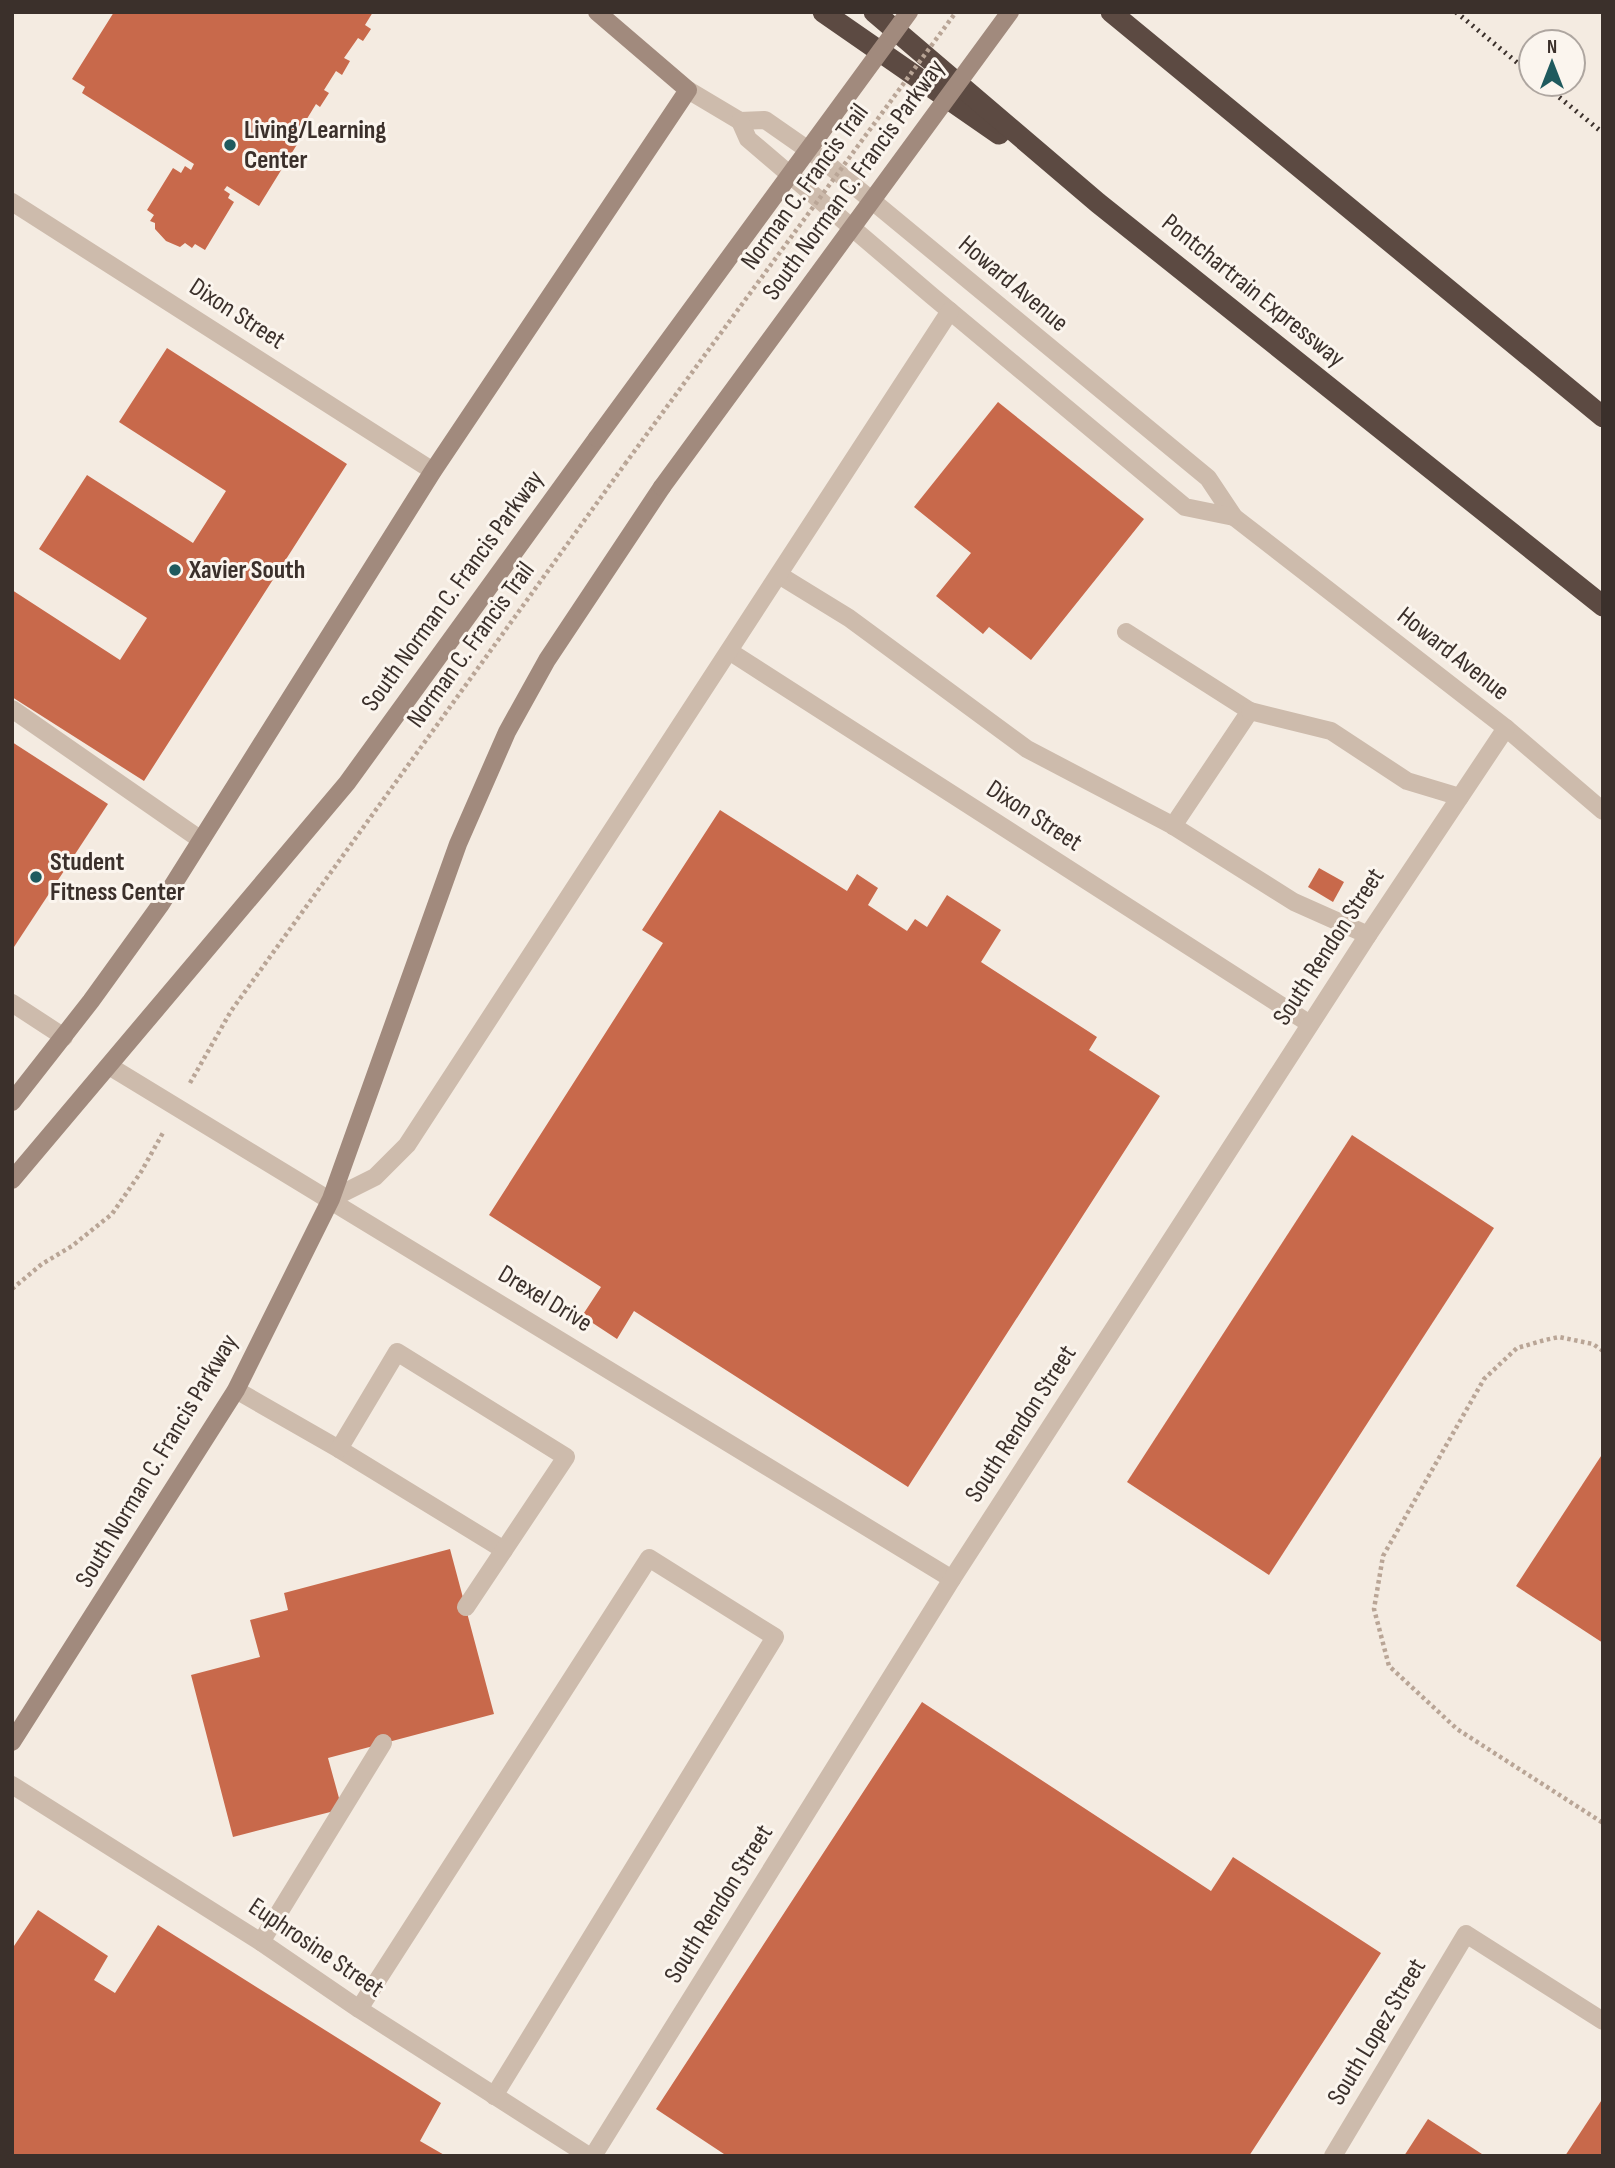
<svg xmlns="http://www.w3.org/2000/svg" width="1615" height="2168" font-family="'Sofia Sans Condensed',sans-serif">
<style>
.building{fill:#c8694b}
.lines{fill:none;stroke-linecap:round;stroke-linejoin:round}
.path{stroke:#b9a596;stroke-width:4.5;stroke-dasharray:3.5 3.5;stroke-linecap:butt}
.lane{stroke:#cdbbac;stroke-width:18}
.street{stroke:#cdbbac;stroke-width:18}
.secondary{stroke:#a18a7d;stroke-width:18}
.highway{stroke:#5c4a42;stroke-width:21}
.rail{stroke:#3b302b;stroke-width:5;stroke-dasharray:2 5;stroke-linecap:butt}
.path-bridge{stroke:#b9a596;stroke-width:4.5;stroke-dasharray:3.5 3.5;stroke-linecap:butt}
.secondary-bridge{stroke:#a18a7d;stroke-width:18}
.poi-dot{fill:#1f5a5e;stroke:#fbf5ee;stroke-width:2.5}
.labels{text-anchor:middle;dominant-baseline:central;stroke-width:6;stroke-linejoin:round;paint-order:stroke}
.poi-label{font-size:26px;font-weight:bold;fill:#3b302b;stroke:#fbf5ee;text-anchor:start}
.street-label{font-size:26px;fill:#3b302b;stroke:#fbf5ee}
</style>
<rect width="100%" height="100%" fill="#f4ebe1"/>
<!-- building -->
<g class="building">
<path d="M114 12H373L365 25 371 29 363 41 358 38 344 58 350 61 342 75 336 71 324 90 329 93 320 107 316 104 305 122 309 125 259 206 227 186 224 190 230 194 228 198 234 202 205 250 195 244 192 248 185 243 180 247 166 241 155 229V223L150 221 154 215 147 210 173 168 181 173 185 166 191 170 194 164 82 93 85 87 72 79Z"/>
<path d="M167 348 347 464 144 781 12 697V590L120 660 147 618 39 549 87 475 193 543 226 491 119 422Z"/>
<path d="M998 402 1144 519 1031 660 989 627 983 634 936 596 971 553 914 507Z"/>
<path d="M12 742 108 804 12 950Z"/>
<path d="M720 810 847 891 857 874 878 888 868 905 907 931 915 919 927 927 947 895 1001 930 981 962 1097 1037 1089 1050 1160 1096 908 1487 634 1311 617 1339 582 1316 601 1287 489 1215 663 943 642 930Z"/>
<path d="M1319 868 1344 882 1333 902 1308 887Z"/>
<path d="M1352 1135 1494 1228 1269 1575 1127 1482Z"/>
<path d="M1603 1453V1643L1516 1586Z"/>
<path d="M450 1549 494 1714 328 1758 342 1809 233 1837 191 1675 260 1657 250 1620 288 1610 284 1593Z"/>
<path d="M922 1702 1211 1891 1233 1857 1381 1953 1249 2156H727L656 2109Z"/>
<path d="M38 1910 108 1956 94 1980 115 1993 158 1925 441 2103 420 2141 446 2156H12V1949Z"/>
<path d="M1603 2098V2156H1565Z"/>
<path d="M1428 2119 1485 2156H1404Z"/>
</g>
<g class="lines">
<!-- path -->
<g class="path">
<path d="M190 1083 231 1011 625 464"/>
<path d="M12 1289 42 1264 72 1246 112 1214 141 1172 164 1131"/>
<path d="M1603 1351 1593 1344 1559 1337 1545 1340 1517 1348 1484 1379 1383 1556 1374 1609 1389 1666 1457 1729 1603 1823"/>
</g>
<!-- lane -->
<g class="lane">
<path d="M779 575 849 618 1027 749 1170 824 1294 902 1368 935"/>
<path d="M1126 632 1250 711 1173 826"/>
<path d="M12 709 201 840"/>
<path d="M1250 711 1331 731 1407 781 1460 797"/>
<path d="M236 1390 339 1449 504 1550"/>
<path d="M339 1449 397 1352 566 1457 466 1607"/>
<path d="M261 1942 383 1743"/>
<path d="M359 2009 649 1558 775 1637 494 2096"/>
<path d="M1333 2156 1466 1934 1603 2021"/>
</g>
<!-- street -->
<g class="street">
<path d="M688 90 740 121 765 120 824 161 1208 478 1234 517 1506 728 1603 811"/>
<path d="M740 121 748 139 932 296 1185 507 1234 517"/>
<path d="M12 202 433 471"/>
<path d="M729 651 1310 1024"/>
<path d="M12 1003 64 1037"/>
<path d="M109 1066 952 1579"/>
<path d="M331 1199 375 1177 407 1145 950 311"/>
<path d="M12 1785 261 1942 359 2009 589 2156"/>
<path d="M593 2156 952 1579 1368 935 1506 728"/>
</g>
<!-- secondary -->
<g class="secondary">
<path d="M12 1102 91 1001 161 904 433 471 688 90 597 12"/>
<path d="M12 1180 347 783 597 438"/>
<path d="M12 1742 236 1390 331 1199 458 844 507 732 547 660 662 487"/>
</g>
<!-- highway -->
<g class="highway">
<path d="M823 12 999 134"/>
<path d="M874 12 1098 203 1603 606"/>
<path d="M1111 12 1603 417"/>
</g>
<!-- rail -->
<g class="rail">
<path d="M1456 12 1531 74"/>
<path d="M1543 84 1603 133"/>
</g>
<!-- path-bridge -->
<path class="path-bridge" d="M625 464 956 12"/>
<!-- secondary-bridge -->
<g class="secondary-bridge">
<path d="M597 438 909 12"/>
<path d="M662 487 1010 12"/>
</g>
</g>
<!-- markers -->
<g class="poi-dot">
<circle cx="230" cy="145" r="7"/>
<circle cx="175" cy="570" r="7"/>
<circle cx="36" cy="877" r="7"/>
</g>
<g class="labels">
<!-- poi labels -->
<g class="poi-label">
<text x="244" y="130">Living/Learning<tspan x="244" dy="30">Center</tspan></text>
<text x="189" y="570">Xavier South</text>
<text x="50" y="862">Student<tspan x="50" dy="30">Fitness Center</tspan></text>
</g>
<!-- street labels -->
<g class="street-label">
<text transform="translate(854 180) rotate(-54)">South Norman C. Francis Parkway</text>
<text transform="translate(805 187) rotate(-54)">Norman C. Francis Trail</text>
<text transform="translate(1013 284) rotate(40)">Howard Avenue</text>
<text transform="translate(1253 291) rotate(39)">Pontchartrain Expressway</text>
<text transform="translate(237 314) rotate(33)">Dixon Street</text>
<text transform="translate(453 591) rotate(-54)">South Norman C. Francis Parkway</text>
<text transform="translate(471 645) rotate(-54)">Norman C. Francis Trail</text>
<text transform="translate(1453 654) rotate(38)">Howard Avenue</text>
<text transform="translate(1034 816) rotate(33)">Dixon Street</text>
<text transform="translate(1329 947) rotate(-57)">South Rendon Street</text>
<text transform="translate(545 1299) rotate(31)">Drexel Drive</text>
<text transform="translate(1021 1424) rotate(-57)">South Rendon Street</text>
<text transform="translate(157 1461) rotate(-59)">South Norman C. Francis Parkway</text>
<text transform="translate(719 1904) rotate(-58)">South Rendon Street</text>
<text transform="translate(316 1948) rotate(34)">Euphrosine Street</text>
<text transform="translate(1377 2032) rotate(-59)">South Lopez Street</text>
</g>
</g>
<!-- border -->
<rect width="1615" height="2168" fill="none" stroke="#3b302b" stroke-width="28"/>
<!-- north arrow -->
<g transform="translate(1552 63)"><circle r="33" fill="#fbf5ee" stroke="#aea6a0" stroke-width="2"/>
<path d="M0-5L12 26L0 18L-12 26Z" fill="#1f5a5e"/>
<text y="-10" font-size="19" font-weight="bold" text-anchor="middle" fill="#3b302b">N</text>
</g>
</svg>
